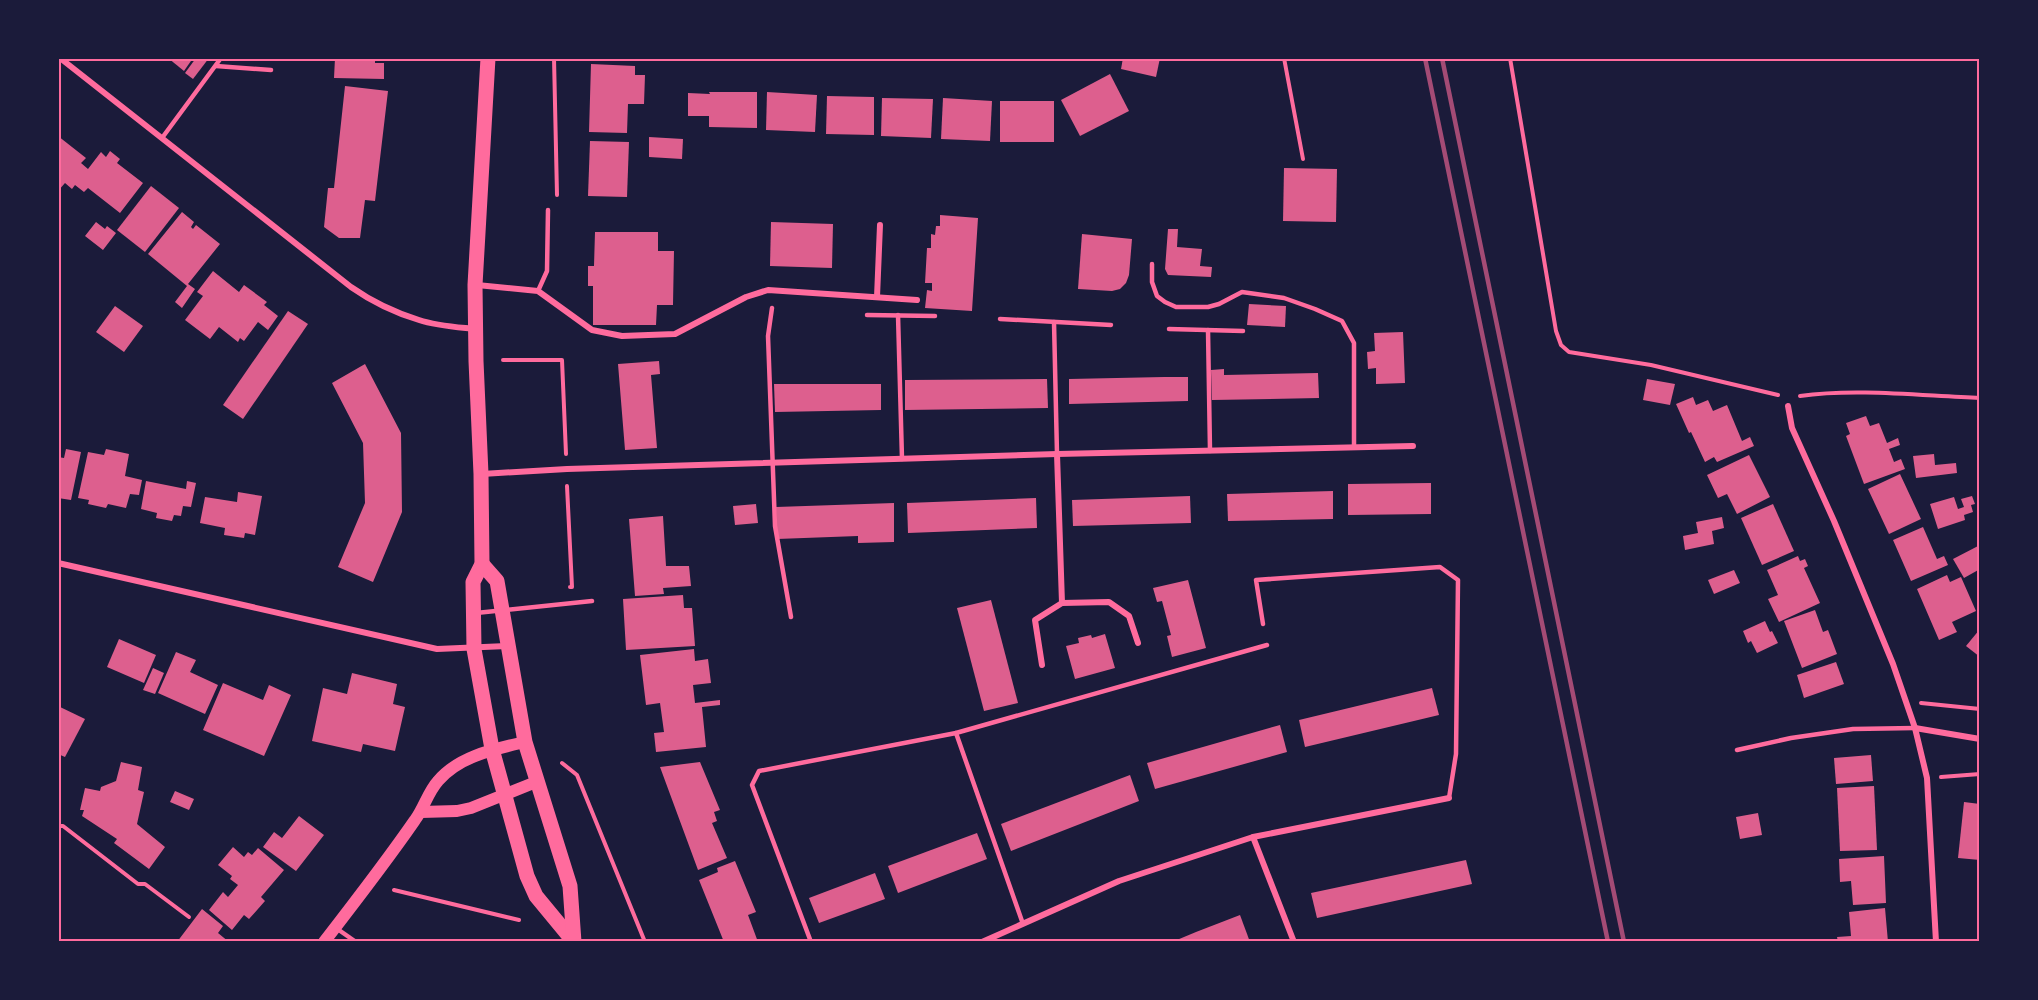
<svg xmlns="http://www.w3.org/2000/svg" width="2038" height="1000" font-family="'Titillium Web',sans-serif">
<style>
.building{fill:#dd5f8e}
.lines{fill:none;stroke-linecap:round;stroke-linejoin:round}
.path{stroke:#ff6b9d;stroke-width:4}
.service{stroke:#ff6b9d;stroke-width:4.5}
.minor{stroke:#ff6b9d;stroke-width:6}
.secondary{stroke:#ff6b9d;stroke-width:12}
.primary{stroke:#ff6b9d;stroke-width:15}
.rail{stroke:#a44b75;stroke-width:4.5}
.neatline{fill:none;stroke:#ff6b9d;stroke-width:2}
</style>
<rect width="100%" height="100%" fill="#1b1b3a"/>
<!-- building -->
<g class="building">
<path d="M168 58H193L184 71Z"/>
<path d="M196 58H209L193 79 185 73Z"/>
<path d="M335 58H375V63H384V79L334 78Z"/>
<path d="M1123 58H1160L1156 77 1121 69Z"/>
<path d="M591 64 635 66V75H645L644 104H628L627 133 589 132Z"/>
<path d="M1110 74 1129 111 1080 136 1061 100Z"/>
<path d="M345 86 388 91 375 201 365 200 360 238H339L324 227 328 188H334Z"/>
<path d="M709 92H757V128L709 127V116H688V93L710 94Z"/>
<path d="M767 92 817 95 815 132 766 130Z"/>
<path d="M827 96 874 97V135L826 134Z"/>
<path d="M882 98 933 99 931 138 881 136Z"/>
<path d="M943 98 992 101 990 141 941 139Z"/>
<rect x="1000" y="101" width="54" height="41"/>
<path d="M58 136 86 158 81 163 88 169 101 152 106 157 110 151 120 159 117 163 143 183 120 213 88 188 84 192 75 185 72 189 65 183 58 191Z"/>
<path d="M649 137 683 139 682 159 649 157Z"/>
<path d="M590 141 629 142 627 197 588 196Z"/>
<path d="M1284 168 1337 169 1336 222 1283 221Z"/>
<path d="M151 186 179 208 145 252 117 230Z"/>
<path d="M182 212 194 222 191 227 193 229 196 225 220 244 188 284 195 289 182 308 175 302 187 286 148 254Z"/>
<path d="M940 215 978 218 972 311 925 308 927 290 932 291V283H925L927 248H931V234L935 235 936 226H940Z"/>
<path d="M96 222 105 229 107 226 116 233 103 250 85 236Z"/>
<path d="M771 222 833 224 832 268 770 266Z"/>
<path d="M1168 229H1178L1177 247 1202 249 1200 266 1212 267 1211 277 1168 275 1165 269Z"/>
<path d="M595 232H658V251H674L673 305H657L656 325H593V286H588V266H594Z"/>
<path d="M1082 234 1132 239 1129 275 1126 283 1120 289 1112 291 1078 289Z"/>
<path d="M213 271 239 292 244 285 267 302 264 305 278 316 268 330 258 322 244 341 240 338 238 342 219 327 210 339 185 320 203 296 197 292Z"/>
<path d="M1249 304 1286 306 1285 327 1247 325Z"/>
<path d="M115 306 143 326 124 352 96 332Z"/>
<path d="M288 311 308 324 243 419 223 405Z"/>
<path d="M1403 332 1405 383 1376 384V368L1368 369 1367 352 1375 351 1374 333Z"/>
<path d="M659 361 660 374 651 375 657 448 625 450 618 364Z"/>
<path d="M365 364 401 433 402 512 373 582 338 567 365 503 363 443 332 383Z"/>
<path d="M1224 369V375L1318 373 1319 398 1212 400 1211 370Z"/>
<path d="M1164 377H1188V401L1069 404V379Z"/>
<path d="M1047 379 1048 408 905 410V380Z"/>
<path d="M1647 379 1675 384 1670 405 1643 400Z"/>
<path d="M774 384H881V410L775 412Z"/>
<path d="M1693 397 1696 405 1708 400 1713 411 1727 405 1742 441 1750 437 1754 446 1717 462 1714 457 1705 462 1691 432 1689 433 1676 404Z"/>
<path d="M1866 416 1870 426 1879 423 1887 443 1898 438 1900 445 1889 449 1894 462 1901 459 1905 469 1864 484 1846 436 1850 434 1846 423Z"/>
<path d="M66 449 81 452 71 500 58 498V457L64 458Z"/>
<path d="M106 449 129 454 125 476 142 480 139 495 130 494 126 508 108 504 106 508 88 504 89 500 78 498 88 452 104 455Z"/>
<path d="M1934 454 1935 465 1956 463 1957 473 1916 478 1913 456Z"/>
<path d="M1749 455 1770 497 1737 514 1727 494 1718 498 1707 475Z"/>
<path d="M1900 474 1921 519 1889 534 1868 489Z"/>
<path d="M146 481 186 489 187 481 196 483 191 507 183 506 181 516 174 515 172 521 156 518 157 513 141 509Z"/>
<path d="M1431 483V514L1348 515V484Z"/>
<path d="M1333 491V519L1228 521 1227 494Z"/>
<path d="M238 492 262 496 255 535 245 533 244 538 224 535 225 528 200 523 205 497 237 502Z"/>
<path d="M1190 496 1191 523 1073 526 1072 500Z"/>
<path d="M1972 496 1975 504 1971 505 1973 512 1964 515 1965 520 1938 529 1930 504 1954 497 1958 509 1964 507 1961 499Z"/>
<path d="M1036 498 1037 528 908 533 907 503Z"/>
<path d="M894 503V542L858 543V536L777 539 776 507Z"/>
<path d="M756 504 758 523 735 525 733 506Z"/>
<path d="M1773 504 1794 551 1762 565 1741 518Z"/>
<path d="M663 516 666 566H689L691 586 663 588 664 594 635 596 629 519Z"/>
<path d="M1722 517 1724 528 1712 531 1714 544 1685 550 1683 536 1698 533 1696 522Z"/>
<path d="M1923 527 1937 559 1944 556 1948 565 1911 581 1893 540Z"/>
<path d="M1980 545V569L1964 578 1953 559Z"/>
<path d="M1798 556 1800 561 1805 559 1808 566 1804 568 1820 603 1779 622 1768 599 1778 595 1767 570Z"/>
<path d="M1734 570 1740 583 1714 594 1708 580Z"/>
<path d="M1947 575 1950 582 1961 577 1976 611 1952 622 1957 632 1939 640 1917 589Z"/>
<path d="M1188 580 1206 648 1172 657 1167 636 1171 635 1162 601 1157 602 1153 588Z"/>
<path d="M683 595 684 608H692L695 646 626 650 623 599Z"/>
<path d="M991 600 1018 703 984 711 957 608Z"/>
<path d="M1815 610 1823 632 1828 630 1837 654 1802 668 1784 621Z"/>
<path d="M1765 621 1770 632 1772 631 1778 643 1757 653 1751 641 1748 643 1743 631Z"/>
<path d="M1980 629V657L1966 646Z"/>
<path d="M1105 634 1115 668 1075 679 1066 646 1079 643 1078 638 1091 635 1092 638Z"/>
<path d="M119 639 156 655 144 683 107 667Z"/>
<path d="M694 649 695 661 708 659 711 683 693 685 695 703 720 700V705L702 707 706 747 656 752 654 733 664 732 660 703 646 705 640 655Z"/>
<path d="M176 652 196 660 190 672 218 685 205 714 158 693Z"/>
<path d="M1836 662 1844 684 1804 698 1797 675Z"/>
<path d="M153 668 164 673 155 694 143 690Z"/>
<path d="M352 673 397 684 393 704 405 707 395 751 363 744 361 752 312 741 323 688 347 694Z"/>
<path d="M223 683 263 700 269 685 291 695 264 756 203 730Z"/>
<path d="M1432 688 1439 715 1305 747 1299 720Z"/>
<path d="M58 706 85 719 65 757 58 754Z"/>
<path d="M1280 725 1287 752 1155 789 1147 763Z"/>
<path d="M1871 755 1873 781 1836 784 1834 758Z"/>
<path d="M121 762 142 767 138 790 144 792 137 824 165 847 149 869 114 843 117 839 82 816 84 810H80L85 788 100 791 101 787 116 781Z"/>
<path d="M700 762 720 810 714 812 717 821 712 823 727 858 698 870 660 767Z"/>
<path d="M1130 775 1139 801 1011 851 1001 824Z"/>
<path d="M1874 786 1877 850 1840 851 1837 788Z"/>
<path d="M175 791 194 799 189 810 170 802Z"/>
<path d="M1964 802 1980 804V860L1958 858Z"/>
<path d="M1758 813 1762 835 1740 839 1736 817Z"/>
<path d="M299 816 324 835 296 871 263 847 274 832 282 838Z"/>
<path d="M977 833 987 859 898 893 888 866Z"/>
<path d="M233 847 244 857 248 852 252 855 258 848 284 870 261 897 265 901 249 919 244 915 232 930 209 910 223 892 228 897 238 885 230 879 232 876 218 865Z"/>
<path d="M1884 856 1886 903 1853 905 1851 881 1840 882 1839 859Z"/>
<path d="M1466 860 1472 884 1317 918 1311 893Z"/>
<path d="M735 861 756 912 748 915 758 942H724L699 880 718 872 717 868Z"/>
<path d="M875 873 885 899 819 923 809 898Z"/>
<path d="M1885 908 1888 942H1838L1837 937 1851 936 1849 912Z"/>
<path d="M202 909 223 926 218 933 229 942H177Z"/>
<path d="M1240 915 1250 942H1172L1196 932Z"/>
</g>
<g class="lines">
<!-- path -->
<g class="path">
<path d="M554 58 557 195"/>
<path d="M1284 58 1303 159"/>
<path d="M1510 58 1556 331 1561 345 1569 352 1651 365 1778 395"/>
<path d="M503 360H562L566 454"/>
<path d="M1800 396C1856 388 1923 396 1980 398"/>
<path d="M567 486 572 587H570"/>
<path d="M1921 703 1980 709"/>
<path d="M562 763 577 775 645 942"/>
<path d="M1941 777 1980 774"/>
<path d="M58 826H63L138 884H145L189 917"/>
<path d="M394 890 519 920"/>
</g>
<!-- service -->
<g class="service">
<path d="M216 66 271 70"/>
<path d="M162 138 221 58"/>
<path d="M1152 264V282L1157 296 1165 302 1176 307H1208L1219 304 1242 292 1284 298 1315 309 1342 321 1354 343V447"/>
<path d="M538 291 547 271 548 210"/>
<path d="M772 308 768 336 775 526 791 617"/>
<path d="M867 315 935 316"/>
<path d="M898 315 902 459"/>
<path d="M1000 319 1111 325"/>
<path d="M1054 322 1057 454"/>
<path d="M1169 329 1243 331"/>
<path d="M1208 330 1210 451"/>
<path d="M476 613 592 601"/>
<path d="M1263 624 1256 580 1440 567 1458 580 1456 754 1449 798"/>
<path d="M956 733 1267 645"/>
<path d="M1737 750 1791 738 1853 729 1915 728"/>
<path d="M336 928 356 942"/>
<path d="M811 942 752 785 759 771 956 733 1023 924"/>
</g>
<!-- minor -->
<g class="minor">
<path d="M60 58 351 287C371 301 396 313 419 320 437 326 456 327 475 329"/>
<path d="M477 285 538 291 592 330 622 336 675 334 746 297 768 290 917 300"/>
<path d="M877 297 880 225"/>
<path d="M1788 406 1792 428 1834 521 1893 664 1915 728 1927 778 1936 942"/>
<path d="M1057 454 1062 603"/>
<path d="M482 474 567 469 1057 454 1413 446"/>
<path d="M58 563 437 649 507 646"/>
<path d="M1042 665 1035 620 1062 603 1109 602 1129 616 1138 643"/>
<path d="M1915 728 1980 739"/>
<path d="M1253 837 1294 942"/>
<path d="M982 942 1119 881 1253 837 1449 798"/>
</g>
<!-- secondary -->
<g class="secondary">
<path d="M421 812 457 811 471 808 536 782"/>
<path d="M324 942C355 902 386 862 415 820 424 808 428 792 438 781 459 756 495 749 525 742"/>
</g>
<!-- primary -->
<g class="primary">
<path d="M488 58 475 285 476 361 481 474 482 564 473 582 474 649 492 749 527 876 536 896 574 942"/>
<path d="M482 564 497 581 525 742 570 886 574 942"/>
</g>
<!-- rail -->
<g class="rail">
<path d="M1425 58 1608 942"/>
<path d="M1442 58 1624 942"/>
</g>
</g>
<!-- border -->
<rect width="2038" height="1000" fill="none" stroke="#1b1b3a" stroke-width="120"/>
<rect x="60" y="60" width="1918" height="880" class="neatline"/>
</svg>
